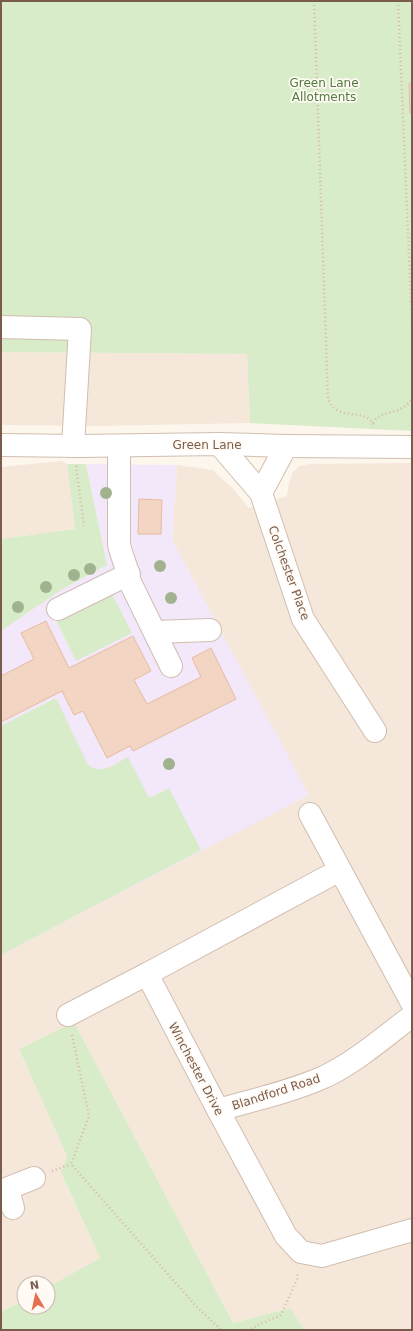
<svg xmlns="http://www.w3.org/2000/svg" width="413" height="1331" font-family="'DejaVu Sans',sans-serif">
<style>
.residential{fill:#f5e8da}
.education{fill:#f3e8fa}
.green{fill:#d8ecc9}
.building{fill:#f3d5c3;stroke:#e6bba3}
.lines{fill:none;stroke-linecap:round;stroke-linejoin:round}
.minor-casing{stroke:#d1beb0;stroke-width:24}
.path{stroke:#d9b8a5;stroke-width:2.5;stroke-dasharray:1 3;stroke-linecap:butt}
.minor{stroke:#fff;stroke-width:22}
.tree{fill:#a0b28e}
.labels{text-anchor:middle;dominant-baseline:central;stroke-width:3.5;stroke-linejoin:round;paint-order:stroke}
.park-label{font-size:12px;fill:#537a41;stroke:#fffaf3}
.street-label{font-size:12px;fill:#7a5c4d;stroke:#fffaf3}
</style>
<rect width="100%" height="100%" fill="#fdf6ec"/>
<!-- residential -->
<g class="residential">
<path d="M1 352 247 354 250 423 98 426 1 425Z"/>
<path d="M61 461 67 464 75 529 1 539V467Z"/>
<path d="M412 463V1330H305L290 1308 233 1323 74 1022 19 1049 67 1156 61 1174 100 1258 48 1287V1283H24V1300L1 1312V955L308 795 172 540 177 465 213 470 235 491 249 508 287 496 289 482 293 472 299 466 310 464Z"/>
</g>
<!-- education -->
<path class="education" d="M86 464 177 465 172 540 309 795 1 955V631L61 590 107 565Z"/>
<!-- green -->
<g class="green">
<path d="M1 1H412V431L250 423 247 354 1 352Z"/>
<path d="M67 464H86L107 565 61 590 1 631V539L75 529Z"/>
<path d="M109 588 132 633 76 661 54 616Z"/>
<path d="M56 698 88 765C101 776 116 763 128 757L149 798 169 788 201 850 1 955V726Z"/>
<path d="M74 1022 233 1323 290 1308 305 1330H1V1312L24 1300V1307H48V1287L100 1258 61 1173 67 1156 19 1049Z"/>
</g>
<!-- building -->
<g class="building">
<path d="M409 83H412V113H410Z"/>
<path d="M139 499 162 500 161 534H138Z"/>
<path d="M46 621 69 668 133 636 151 671 134 680 147 704 201 677 192 658 211 648 236 699 133 751 130 746 107 758 83 711 74 715 62 691 1 722V676L34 659 21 633Z"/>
</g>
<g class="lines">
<defs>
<g id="minor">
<path d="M1 327 80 329 73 446"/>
<path d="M219 444 261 493 303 619 375 731"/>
<path d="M1 445 80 446 219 444 286 446 412 447"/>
<path d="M119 446V544C121 556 128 568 129 580L171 666"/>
<path d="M261 493 286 446"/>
<path d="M58 609 129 574"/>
<path d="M155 632 210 630"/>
<path d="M310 814 412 1003"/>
<path d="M340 870 147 974 218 1110 286 1236 301 1252 322 1256 412 1230"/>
<path d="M68 1015 147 974"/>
<path d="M218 1110C253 1100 290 1092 324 1077 356 1062 384 1037 412 1016"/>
<path d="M8 1189 13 1208"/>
<path d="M1 1191 34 1178"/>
</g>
</defs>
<!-- minor casing -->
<use href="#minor" class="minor-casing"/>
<!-- path -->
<g class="path">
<path d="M314 1 328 399C330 403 332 407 336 409 346 418 373 410 373 428"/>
<path d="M398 1 412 324"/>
<path d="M373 423C383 407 402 417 412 398"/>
<path d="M76 466 84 526"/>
<path d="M72 1035 89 1116 71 1164 196 1306 221 1330"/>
<path d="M52 1171 71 1164"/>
<path d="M247 1330 281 1315 297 1279 298 1272"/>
</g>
<!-- minor -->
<use href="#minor" class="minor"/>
</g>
<!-- trees -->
<g class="tree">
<circle cx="106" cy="493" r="6"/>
<circle cx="160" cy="566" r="6"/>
<circle cx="90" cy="569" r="6"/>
<circle cx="74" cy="575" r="6"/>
<circle cx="46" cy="587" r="6"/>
<circle cx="171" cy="598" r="6"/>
<circle cx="18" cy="607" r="6"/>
<circle cx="169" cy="764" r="6"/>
</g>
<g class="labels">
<!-- park labels -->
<g class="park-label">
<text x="324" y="83">Green Lane<tspan x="324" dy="14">Allotments</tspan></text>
</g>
<!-- street labels -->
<g class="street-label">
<text x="207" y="445">Green Lane</text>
<text transform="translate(289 573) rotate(70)">Colchester Place</text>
<text transform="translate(196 1069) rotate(62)">Winchester Drive</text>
<text transform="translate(276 1092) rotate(-18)">Blandford Road</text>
</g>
</g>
<!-- border -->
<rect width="413" height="1331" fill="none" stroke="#7a5c4d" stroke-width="4"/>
<!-- north arrow -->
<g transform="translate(36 1295) rotate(351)"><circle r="19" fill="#fffaf3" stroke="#cabbb1"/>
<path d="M0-3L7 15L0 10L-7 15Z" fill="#e76f51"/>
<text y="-6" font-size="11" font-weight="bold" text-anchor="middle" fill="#7a5c4d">N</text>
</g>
</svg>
